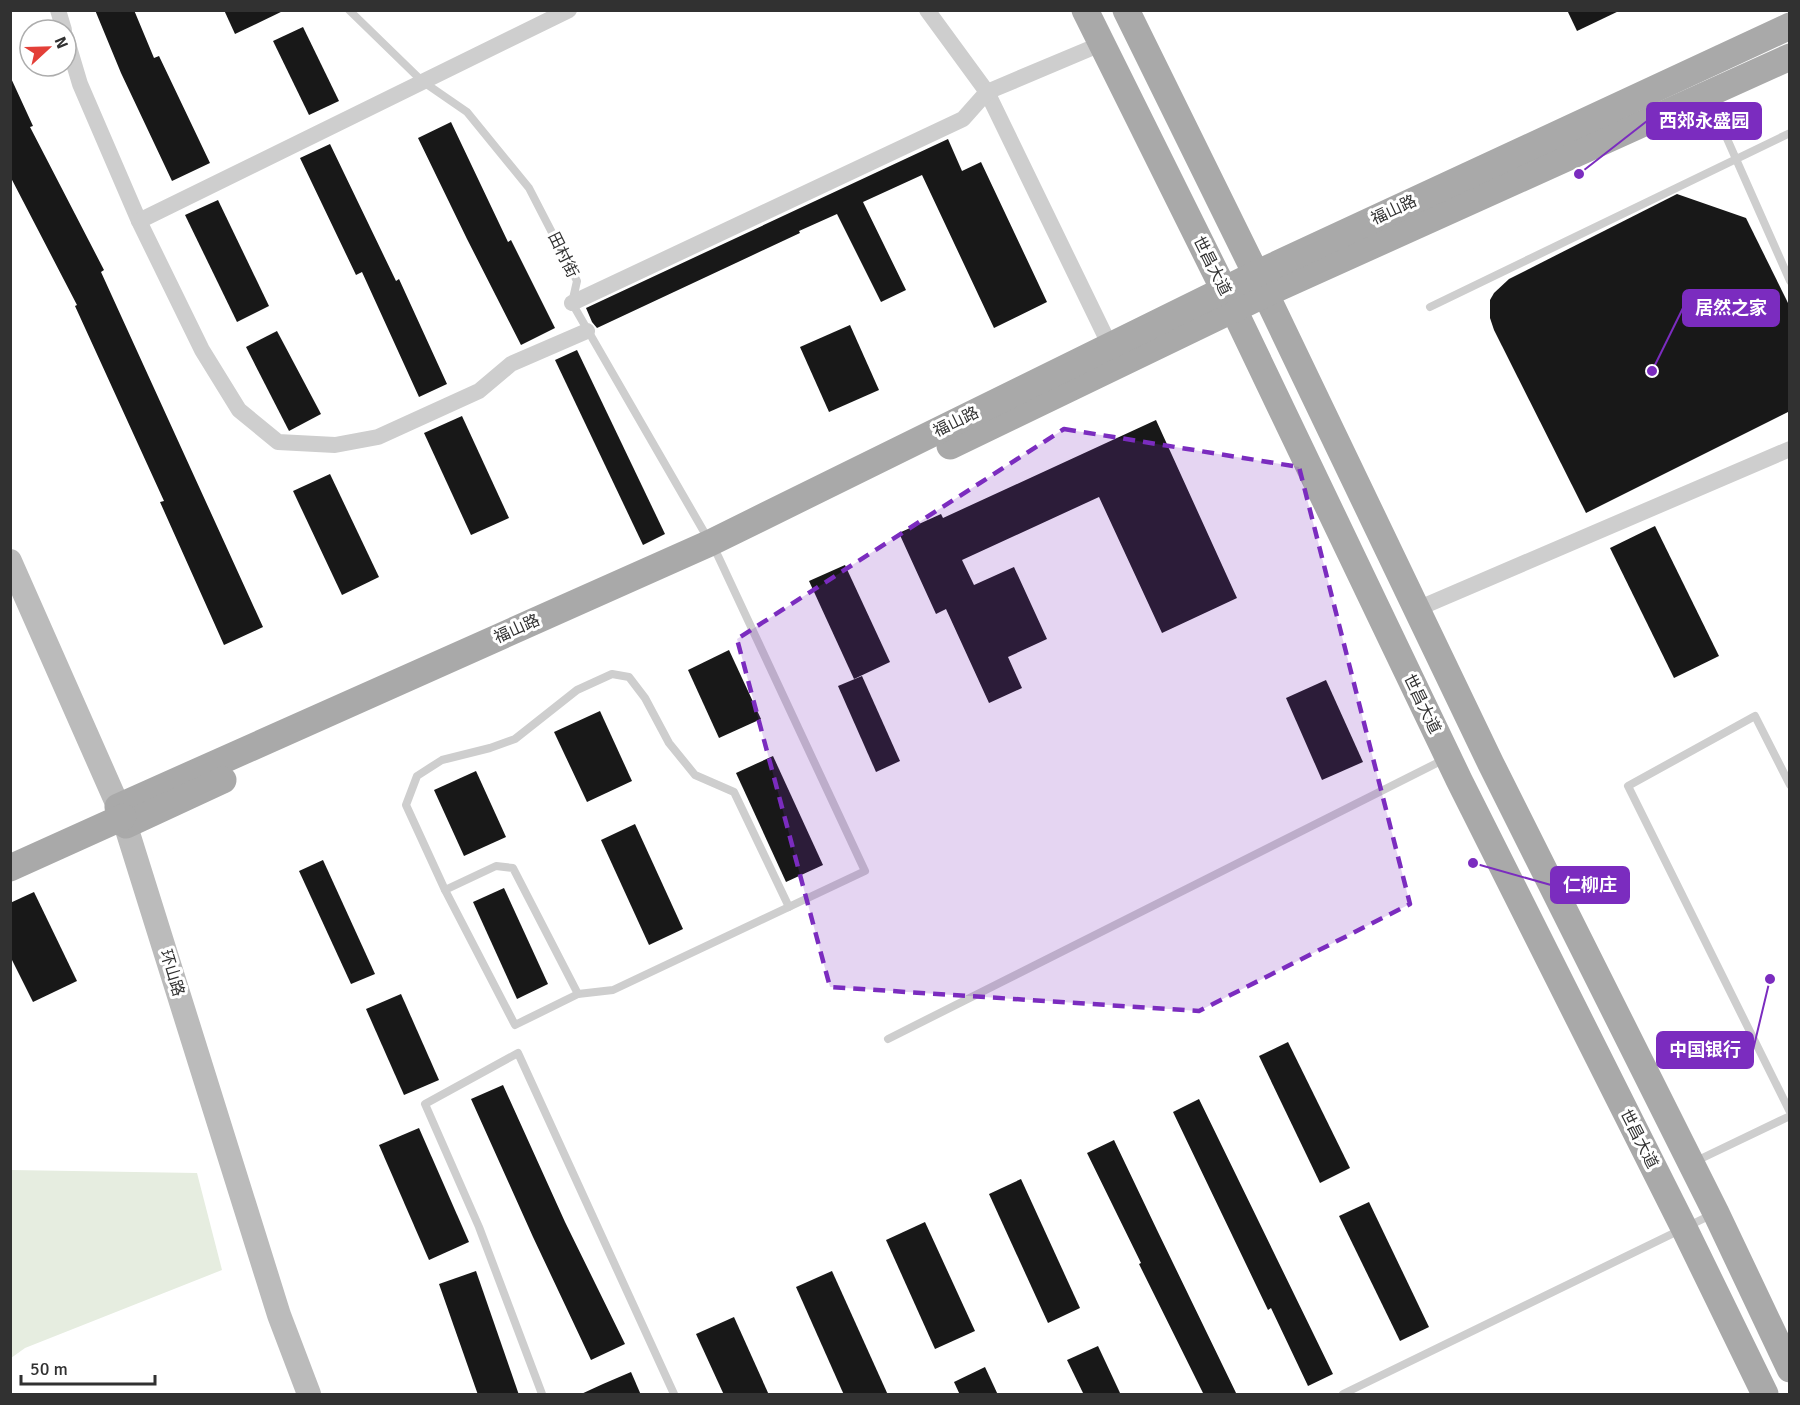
<svg xmlns="http://www.w3.org/2000/svg" width="1800" height="1405" font-family="Signika,'Noto Sans SC',sans-serif">
<style>
.green{fill:#e6ede0}
.building{fill:#181818}
.lines{fill:none;stroke-linecap:round;stroke-linejoin:round}
.service{stroke:#cecece;stroke-width:8}
.minor{stroke:#cecece;stroke-width:16}
.secondary{stroke:#bbb;stroke-width:24}
.primary{stroke:#a9a9a9;stroke-width:27}
.marked{fill:#7b2cbf;fill-opacity:0.2;stroke:#7b2cbf;stroke-width:4.5;stroke-dasharray:12 8;stroke-linejoin:round}
.labels{text-anchor:middle;dominant-baseline:central;stroke-width:6;stroke-linejoin:round;paint-order:stroke}
.street-label{font-size:16px;fill:#313131;stroke:#fff}
.leader{fill:none;stroke:#7b2cbf;stroke-width:2}
.callout-dot{fill:#7b2cbf;stroke:#fff;stroke-width:2}
.callout{fill:#7b2cbf;stroke:#7b2cbf;stroke-width:2}
.callout-label{font-size:18px;text-anchor:middle;font-weight:bold;fill:#fff}
</style>
<rect width="100%" height="100%" fill="#fff"/>
<!-- green -->
<path class="green" d="M11 1170 197 1173 222 1270 25 1348 11 1358Z"/>
<!-- building -->
<g class="building">
<path d="M95 10H134L154 58 159 56 210 163 172 181 121 73Z"/>
<path d="M224 10H285L235 34Z"/>
<path d="M1567 10H1621L1577 31Z"/>
<path d="M303 27 339 101 309 115 273 41Z"/>
<path d="M10 76 33 126 30 127 104 270 101 272 263 627 224 645 160 502 164 501 75 306 77 305 10 176Z"/>
<path d="M451 122 508 242 511 240 555 328 521 345 467 239 418 138Z"/>
<path d="M948 139 962 171 981 162 1047 302 994 328 922 175 863 202 906 290 881 302 837 214 799 231 800 233 597 328 592 322 586 308Z"/>
<path d="M330 144 396 281 399 279 447 384 419 397 362 272 356 275 300 158Z"/>
<path d="M1677 194 1746 218 1790 307V411L1586 513 1494 330 1490 318V300L1494 293 1509 279Z"/>
<path d="M218 200 269 306 237 322 185 215Z"/>
<path d="M850 325 879 390 829 412 800 347Z"/>
<path d="M277 331 321 414 289 431 246 347Z"/>
<path d="M577 350 665 534 643 545 555 360Z"/>
<path d="M462 416 509 518 471 535 424 433Z"/>
<path d="M1156 420 1237 598 1162 633 1099 497 962 560 974 585 1014 567 1047 639 1008 657 1022 688 989 703 946 609 936 614 899 533 941 514 943 518Z"/>
<path d="M330 474 379 577 342 595 293 491Z"/>
<path d="M1655 526 1719 656 1674 678 1610 548Z"/>
<path d="M845 565 890 662 854 679 809 581Z"/>
<path d="M729 650 761 719 719 738 688 670Z"/>
<path d="M862 676 900 761 876 772 838 686Z"/>
<path d="M1326 680 1363 762 1322 780 1286 698Z"/>
<path d="M600 711 632 781 587 802 554 732Z"/>
<path d="M773 756 823 865 786 882 736 773Z"/>
<path d="M476 771 506 837 464 856 434 790Z"/>
<path d="M635 824 683 929 649 945 601 840Z"/>
<path d="M323 860 375 974 351 984 299 871Z"/>
<path d="M504 888 548 984 517 999 473 902Z"/>
<path d="M34 892 77 981 33 1002 10 956V903Z"/>
<path d="M401 994 439 1080 404 1095 366 1009Z"/>
<path d="M1288 1042 1350 1168 1320 1183 1259 1056Z"/>
<path d="M503 1085 565 1222 625 1344 591 1360 533 1237 471 1099Z"/>
<path d="M1199 1099 1333 1374 1308 1386 1271 1308 1268 1310 1173 1112Z"/>
<path d="M419 1128 469 1242 429 1260 379 1145Z"/>
<path d="M1114 1140 1157 1230 1237 1395H1204L1139 1264 1141 1263 1087 1153Z"/>
<path d="M1021 1179 1080 1308 1048 1323 989 1194Z"/>
<path d="M1369 1202 1429 1327 1400 1341 1339 1216Z"/>
<path d="M925 1222 975 1331 935 1349 886 1240Z"/>
<path d="M476 1271 519 1395H478L439 1284Z"/>
<path d="M832 1271 888 1395H844L796 1287Z"/>
<path d="M734 1317 769 1395H724L696 1334Z"/>
<path d="M1098 1346 1121 1395H1084L1067 1360Z"/>
<path d="M985 1367 998 1395H960L954 1382Z"/>
<path d="M631 1372 641 1395H579L603 1384Z"/>
</g>
<g class="lines">
<!-- service -->
<g class="service">
<path d="M349 10 422 81 467 112 529 188 577 281 572 303 718 556 865 871 613 990 578 994 513 868 496 866 445 890"/>
<path d="M1709 98 1790 281"/>
<path d="M1430 307 1790 133"/>
<path d="M1790 785 1755 716 1628 786 1790 1112"/>
<path d="M578 994 515 1025 445 890 406 805 417 776 442 760 490 748 515 739 577 690 612 674 629 677 645 698 669 743 695 775 734 792 789 907"/>
<path d="M888 1039 1445 759"/>
<path d="M1694 1162 1790 1116"/>
<path d="M542 1394 479 1227 425 1104 518 1053 674 1394"/>
<path d="M1343 1394 1713 1214"/>
</g>
<!-- minor -->
<g class="minor">
<path d="M58 10 64 30"/>
<path d="M927 10 987 92 1114 354"/>
<path d="M66 37 80 84 139 221 202 350 239 410 278 442 335 445 378 437 479 391 511 364 587 331"/>
<path d="M139 221 569 10"/>
<path d="M572 303 963 119 987 92 1101 44"/>
<path d="M1417 609 1790 449"/>
</g>
<!-- secondary -->
<path class="secondary" d="M10 561 123 817 279 1315 309 1394"/>
<!-- primary -->
<g class="primary">
<path d="M1085 10 1234 310 1459 780 1684 1228 1765 1394"/>
<path d="M1126 10 1256 274 1491 764 1716 1213 1790 1369"/>
<path d="M950 446 1265 294 1790 57"/>
<path d="M118 807 710 543 1256 274 1790 26"/>
<path d="M126 825 223 780"/>
<path d="M10 868 123 817"/>
</g>
</g>
<!-- marked area -->
<path class="marked" d="M1064 429 1299 467 1410 904 1199 1011 830 987 737 639Z"/>
<g class="labels">
<!-- street labels -->
<g class="street-label">
<text transform="translate(1394 210) rotate(-25)">福山路</text>
<text transform="translate(563 255) rotate(64)">田村街</text>
<text transform="translate(1212 266) rotate(63)">世昌大道</text>
<text transform="translate(956 422) rotate(-26)">福山路</text>
<text transform="translate(517 629) rotate(-24)">福山路</text>
<text transform="translate(1422 704) rotate(64)">世昌大道</text>
<text transform="translate(172 973) rotate(73)">环山路</text>
<text transform="translate(1639 1139) rotate(63)">世昌大道</text>
</g>
</g>
<!-- callouts -->
<path class="leader" d="M1579 174L1647 121M1652 371L1683 308M1473 863L1551 885M1770 979L1753 1050"/>
<g class="callout-dot">
<circle cx="1579" cy="174" r="6"/>
<circle cx="1652" cy="371" r="6"/>
<circle cx="1473" cy="863" r="6"/>
<circle cx="1770" cy="979" r="6"/>
</g>
<g class="callout">
<rect x="1647" y="103" width="114" height="36" rx="6"/>
<rect x="1683" y="290" width="96" height="36" rx="6"/>
<rect x="1551" y="867" width="78" height="36" rx="6"/>
<rect x="1657" y="1032" width="96" height="36" rx="6"/>
</g>
<g class="callout-label">
<text x="1704" y="127">西郊永盛园</text>
<text x="1731" y="314">居然之家</text>
<text x="1590" y="891">仁柳庄</text>
<text x="1705" y="1056">中国银行</text>
</g>
<!-- border -->
<rect width="1800" height="1405" fill="none" stroke="#313131" stroke-width="24"/>
<!-- north arrow -->
<g transform="translate(48 48) rotate(68)"><circle r="28" fill="#ffffff" stroke="#adadad" stroke-width="1.5"/>
<path d="M0-4.5L10 22L0 15L-10 22Z" fill="#e33f38"/>
<text y="-9" font-size="16" font-weight="bold" text-anchor="middle" fill="#313131">N</text>
</g>
<!-- scale -->
<path d="M21 1375v9h134v-9" fill="none" stroke="#313131" stroke-width="3"/>
<text x="30" y="1375" font-size="18" fill="#313131" stroke="#ffffff" stroke-width="4.5" paint-order="stroke">50 m</text>
</svg>
